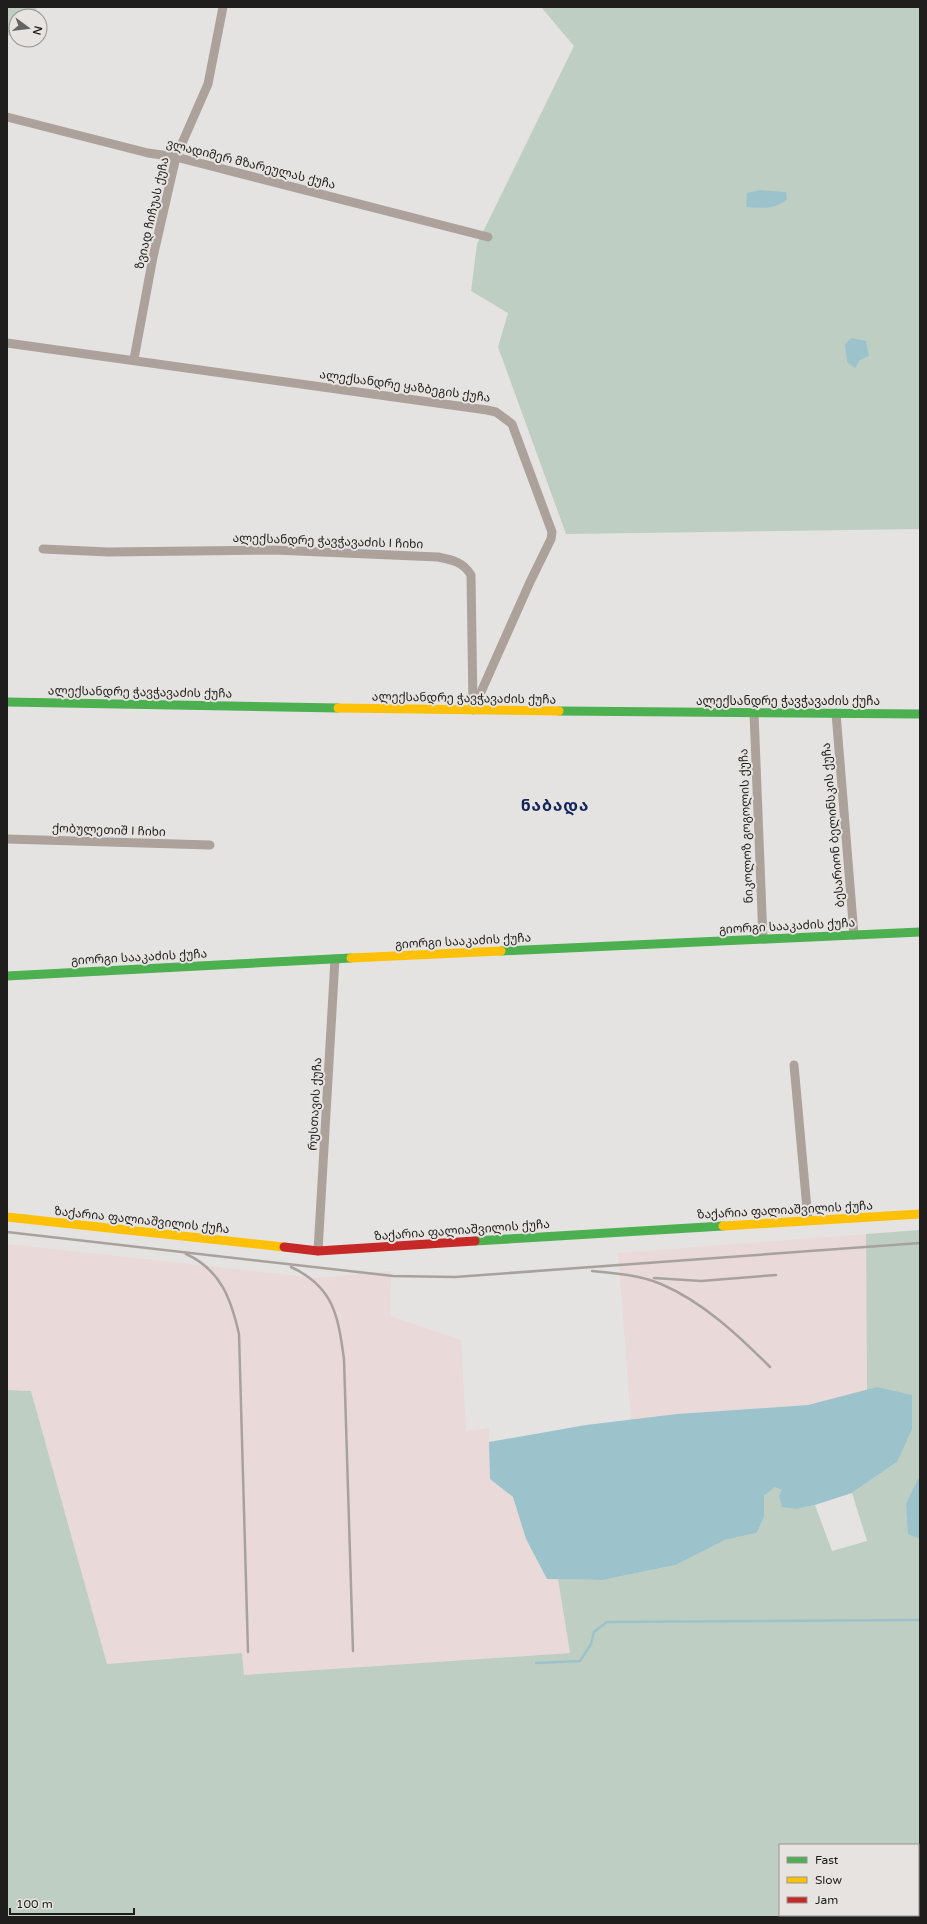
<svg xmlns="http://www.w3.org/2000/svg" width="927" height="1924" font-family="'Varela Round','Noto Sans Georgian',sans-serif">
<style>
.industrial{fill:#e9dad9}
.green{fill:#becec2;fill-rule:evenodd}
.water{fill:#9cc3cb}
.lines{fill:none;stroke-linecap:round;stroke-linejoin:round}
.stream{stroke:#9cc3cb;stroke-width:2.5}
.street{stroke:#aca29b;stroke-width:9}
.fast{stroke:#4caf50;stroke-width:9}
.slow{stroke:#ffc107;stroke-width:9}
.jam{stroke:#c62828;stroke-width:9}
.rail{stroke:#a8a29d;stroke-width:2.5}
.labels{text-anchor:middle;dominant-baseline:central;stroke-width:4;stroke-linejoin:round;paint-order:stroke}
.street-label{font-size:12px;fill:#1f1e1d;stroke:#e6e3e0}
.district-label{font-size:16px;font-weight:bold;letter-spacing:1px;fill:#11255b;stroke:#e6e3e0}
</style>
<rect width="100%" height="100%" fill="#e5e3e1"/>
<!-- industrial -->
<g class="industrial">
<path d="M866 1234 867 1390 808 1405 677 1414 631 1420 618 1253Z"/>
<path d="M7 1244 317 1278 391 1271 390 1316 461 1340 466 1431 489 1428 490 1479 513 1497 526 1539 547 1579H558L570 1653 243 1675 242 1653 107 1664 31 1391 7 1390Z"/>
</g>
<!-- green -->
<g class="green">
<path d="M7 7H37L33 16H16V38L7 35Z"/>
<path d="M541 7H920V529L566 534 498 347 508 313 471 291 477 244 574 46Z"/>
<path d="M920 1230V1917H7V1390L31 1391 107 1664 242 1653 244 1675 570 1653 558 1579 603 1580 676 1565 725 1540 757 1533 764 1517V1496L775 1486 782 1490 797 1509 815 1505 832 1551 867 1541 852 1493 897 1462 877 1388 867 1390 866 1234ZM780 1845H918V1915H780Z"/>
</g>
<!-- water -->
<g class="water">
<path d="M760 190 786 192 787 199C776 210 761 208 746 207L747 193Z"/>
<path d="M852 338 866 341 869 356 860 360 855 368 847 362 845 344Z"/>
<path d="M877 1387 912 1395V1429L897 1462 852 1493 815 1505 797 1509 782 1507 779 1496 782 1490 775 1487 764 1496V1517L757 1533 725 1540 676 1565 603 1580 547 1579 526 1539 513 1497 490 1479 489 1442 586 1425 677 1414 808 1405Z"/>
<path d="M920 1478V1539L908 1534 906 1504 918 1479Z"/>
</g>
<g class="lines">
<!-- stream -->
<path class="stream" d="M536 1663 580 1661 591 1644 594 1632 607 1622 920 1620"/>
<!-- street -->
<g class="street">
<path d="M7 117 148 153 176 157 488 237"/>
<path d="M7 343 487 410 496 412 512 424 552 532 551 539 530 582 473 710"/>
<path d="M134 359 153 257 176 157 208 84 223 7"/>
<path d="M43 549 108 552 274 550 438 557C453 560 463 562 471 575L473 707"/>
<path d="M754 713 763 939"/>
<path d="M836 713 854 935"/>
<path d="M7 839 210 845"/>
<path d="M794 1065 808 1220"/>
<path d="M318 1251 335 959"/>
</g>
<!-- fast -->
<g class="fast">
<path d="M7 702 338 708"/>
<path d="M559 711 920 714"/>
<path d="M501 951 920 932"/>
<path d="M7 976 351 958"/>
<path d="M475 1241 723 1226"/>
</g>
<!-- slow -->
<g class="slow">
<path d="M338 708 559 711"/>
<path d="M351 958 501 951"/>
<path d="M7 1217 284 1247"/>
<path d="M723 1226 920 1214"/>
</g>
<!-- jam -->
<path class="jam" d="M284 1247 318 1251 475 1241"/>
<!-- rail -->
<g class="rail">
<path d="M7 1232 393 1276 455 1277 920 1243"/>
<path d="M186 1254C221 1270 231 1299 239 1334L248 1652"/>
<path d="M291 1267C334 1287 338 1316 344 1359L353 1651"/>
<path d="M592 1271C614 1273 639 1275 661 1284 703 1302 738 1335 770 1367"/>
<path d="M654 1278 701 1281 776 1275"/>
</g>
</g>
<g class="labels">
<!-- street labels -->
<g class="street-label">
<text transform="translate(251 164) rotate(14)">ვლადიმერ მზარეულას ქუჩა</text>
<text transform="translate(152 213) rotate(-77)">ზვიად ჩიჩუას ქუჩა</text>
<text transform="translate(405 386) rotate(8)">ალექსანდრე ყაზბეგის ქუჩა</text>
<text transform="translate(328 541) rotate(2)">ალექსანდრე ჭავჭავაძის I ჩიხი</text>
<text transform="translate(140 692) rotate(1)">ალექსანდრე ჭავჭავაძის ქუჩა</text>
<text transform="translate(464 698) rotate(1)">ალექსანდრე ჭავჭავაძის ქუჩა</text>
<text x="788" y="701">ალექსანდრე ჭავჭავაძის ქუჩა</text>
<text transform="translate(833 825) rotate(-95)">ბესარიონ ბელინსკის ქუჩა</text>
<text transform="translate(746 826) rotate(-92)">ნიკოლოზ გოგოლის ქუჩა</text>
<text transform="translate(109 830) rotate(2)">ქობულეთიშ I ჩიხი</text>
<text transform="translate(787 926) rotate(-3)">გიორგი სააკაძის ქუჩა</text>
<text transform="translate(463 941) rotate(-3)">გიორგი სააკაძის ქუჩა</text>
<text transform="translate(139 957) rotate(-3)">გიორგი სააკაძის ქუჩა</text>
<text transform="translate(315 1104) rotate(-87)">რუსთავის ქუჩა</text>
<text transform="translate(785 1210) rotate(-3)">ზაქარია ფალიაშვილის ქუჩა</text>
<text transform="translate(142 1220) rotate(6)">ზაქარია ფალიაშვილის ქუჩა</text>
<text transform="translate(462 1230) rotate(-4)">ზაქარია ფალიაშვილის ქუჩა</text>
</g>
<!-- district labels -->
<g class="district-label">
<text x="555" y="806">ნაბადა</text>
</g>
</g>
<!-- border -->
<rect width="927" height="1924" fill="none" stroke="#1f1e1d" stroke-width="16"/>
<!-- legend -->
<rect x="779" y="1844" width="140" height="72" fill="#e6e3e0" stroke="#969492"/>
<rect x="787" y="1857" width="20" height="6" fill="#4caf50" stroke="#969492"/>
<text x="815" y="1864" font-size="12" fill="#1f1e1d">Fast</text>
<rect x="787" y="1877" width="20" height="6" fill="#ffc107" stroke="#969492"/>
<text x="815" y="1884" font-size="12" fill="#1f1e1d">Slow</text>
<rect x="787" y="1897" width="20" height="6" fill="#c62828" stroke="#969492"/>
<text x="815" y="1904" font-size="12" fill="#1f1e1d">Jam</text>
<!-- north arrow -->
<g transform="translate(28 28) rotate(105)"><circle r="19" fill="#e6e3e0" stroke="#969492"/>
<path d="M0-3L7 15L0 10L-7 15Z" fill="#646362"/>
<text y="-6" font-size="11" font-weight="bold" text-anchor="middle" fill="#1f1e1d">N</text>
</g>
<!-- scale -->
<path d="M10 1908v6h124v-6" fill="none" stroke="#1f1e1d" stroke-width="2"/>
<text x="16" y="1908" font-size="12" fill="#1f1e1d" stroke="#e6e3e0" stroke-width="3" paint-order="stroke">100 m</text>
</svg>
